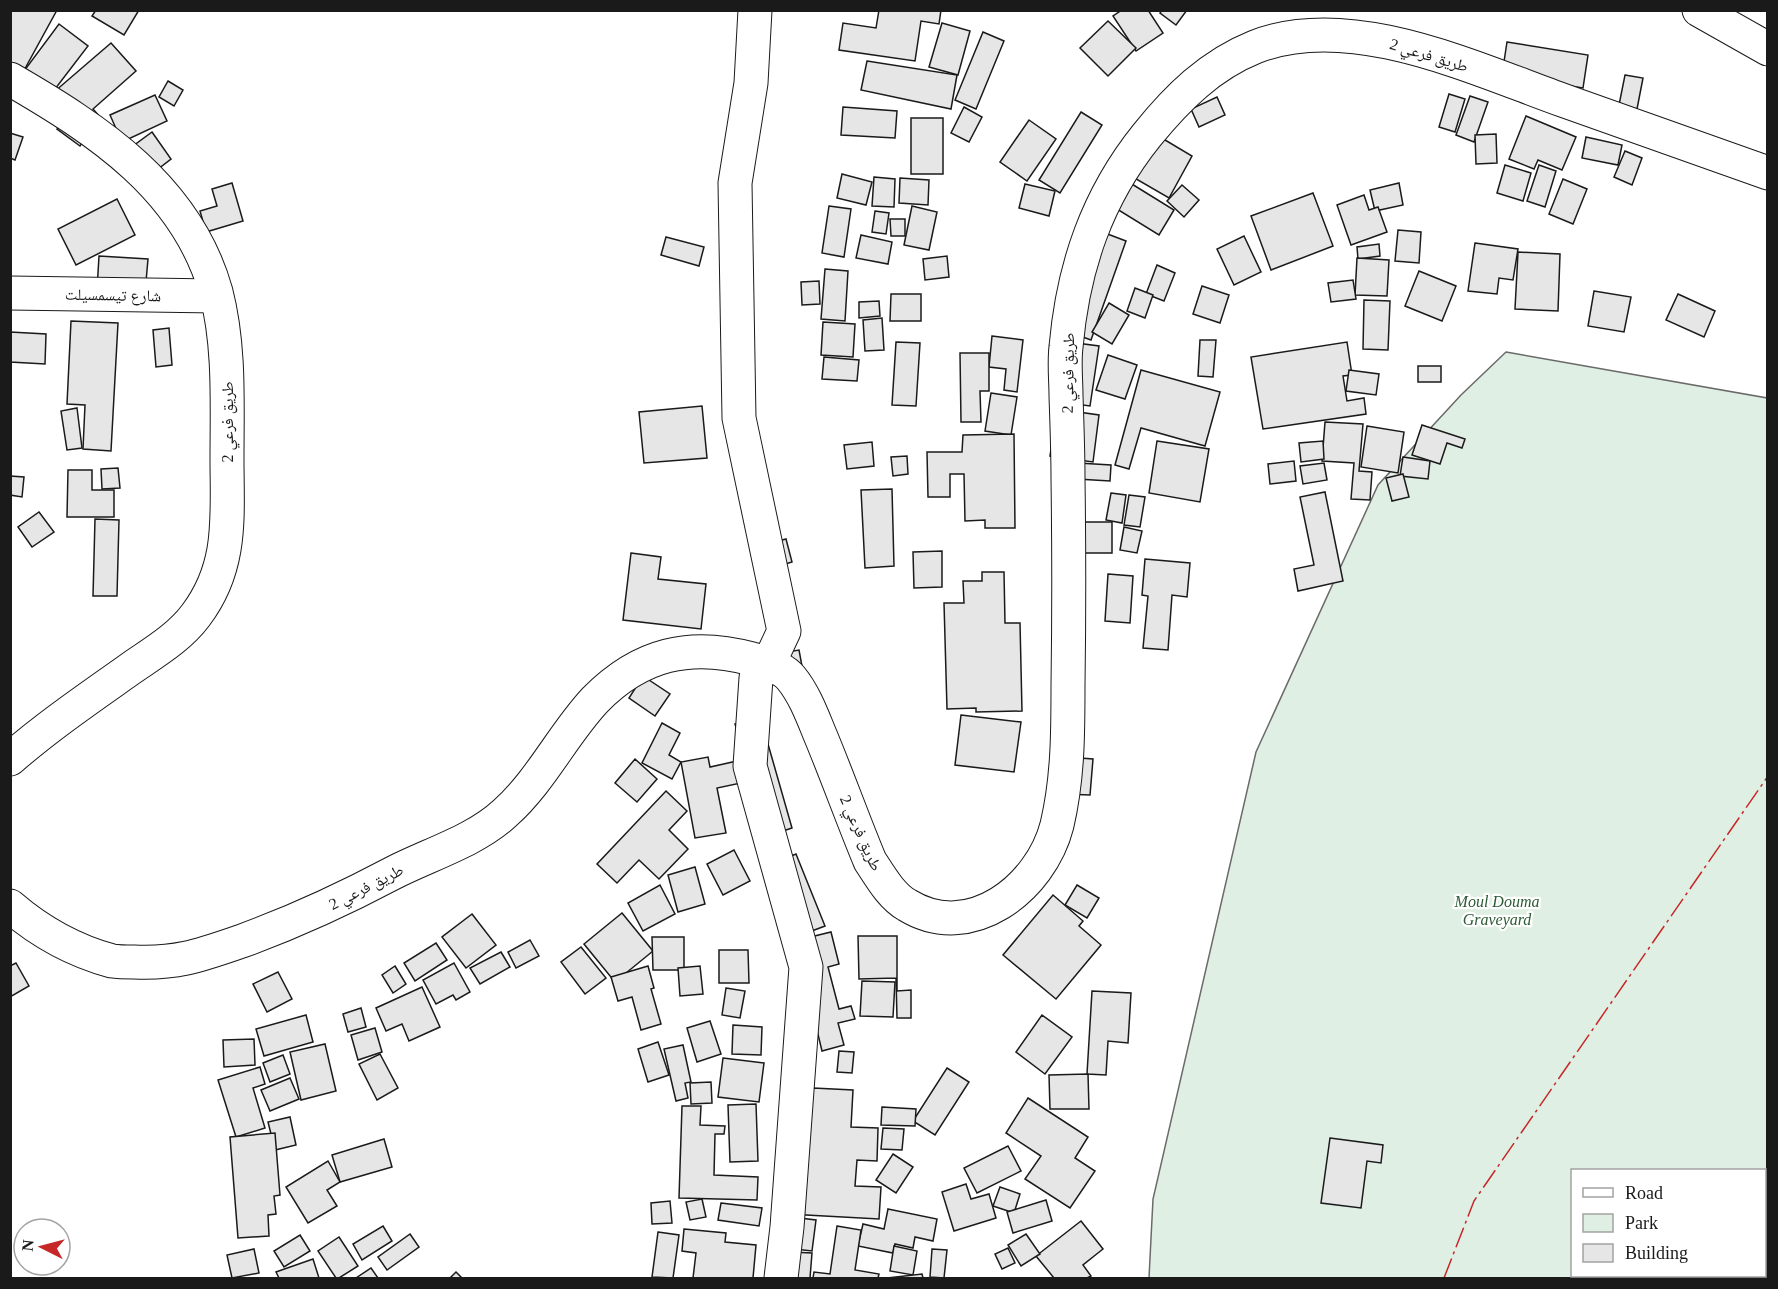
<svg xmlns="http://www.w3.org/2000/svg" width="1778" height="1289" font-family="'Times New Roman','Noto Naskh Arabic',serif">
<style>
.green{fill:#e0efe3;stroke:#6a6a6a;stroke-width:1.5;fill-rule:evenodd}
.building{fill:#e6e6e6;stroke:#1a1a1a;stroke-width:1.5}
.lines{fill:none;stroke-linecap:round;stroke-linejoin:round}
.minor-casing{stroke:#1a1a1a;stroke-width:35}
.major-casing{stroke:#1a1a1a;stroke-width:35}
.minor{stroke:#fff;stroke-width:33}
.major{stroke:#fff;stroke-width:33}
.power{stroke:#c62828;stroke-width:1.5;stroke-dasharray:21 4.5 3 4.5;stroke-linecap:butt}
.labels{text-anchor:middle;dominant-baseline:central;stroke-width:4.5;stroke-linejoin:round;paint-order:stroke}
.street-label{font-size:16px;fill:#1a1a1a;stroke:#fff}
.park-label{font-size:16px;font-style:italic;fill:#2b5a34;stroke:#fff}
</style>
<rect width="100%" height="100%" fill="#fff"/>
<!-- green -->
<path class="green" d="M1506 352 1767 398V1278H1149L1153 1199 1256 752 1378 485 1461 395ZM1572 1170H1764V1276H1572Z"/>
<!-- building -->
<g class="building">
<path d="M10 10H57L22 74 10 67Z"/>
<path d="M96 10H139L124 35 92 16Z"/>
<path d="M879 10H941L939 24 921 21 915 61 839 50 843 23 876 28Z"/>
<path d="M1122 10H1148L1163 33 1136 51 1113 16Z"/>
<path d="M1162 10H1187L1176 25 1160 13Z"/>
<path d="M1108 21 1136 48 1108 76 1080 48Z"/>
<path d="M942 23 970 31 958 75 929 67Z"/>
<path d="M59 24 88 46 52 93 24 71Z"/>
<path d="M983 32 1004 41 976 109 955 100Z"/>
<path d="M1507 42 1588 55 1583 88 1502 75Z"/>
<path d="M111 43 136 71 93 109 101 118 54 92Z"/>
<path d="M867 61 957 75 951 109 861 90Z"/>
<path d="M1625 75 1643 78 1637 109 1619 105Z"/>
<path d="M168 81 183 90 174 106 159 97Z"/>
<path d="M1449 94 1465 99 1455 132 1439 127Z"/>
<path d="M155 95 167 121 122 142 110 115Z"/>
<path d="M1470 96 1488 102 1474 142 1456 135Z"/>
<path d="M1217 97 1225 115 1199 127 1191 109Z"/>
<path d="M843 107 897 111 895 138 841 135Z"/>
<path d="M964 107 982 117 969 142 951 133Z"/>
<path d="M1081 112 1102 125 1060 193 1039 180Z"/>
<path d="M1526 116 1576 137 1562 170 1538 160 1534 169 1509 159Z"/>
<rect x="911" y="118" width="32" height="56"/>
<path d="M65 119 87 136 80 146 57 129Z"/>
<path d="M1029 120 1056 139 1027 181 1000 162Z"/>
<path d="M152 132 171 159 149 176 129 149Z"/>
<path d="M10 133 23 137 15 160 10 158Z"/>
<path d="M1155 134 1192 156 1169 198 1131 176Z"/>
<path d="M1496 134 1497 163 1476 164 1475 135Z"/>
<path d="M1586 137 1622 145 1618 165 1582 158Z"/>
<path d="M1625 151 1642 158 1632 185 1614 177Z"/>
<path d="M1505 165 1531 173 1523 201 1497 193Z"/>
<path d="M1539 165 1556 171 1545 207 1527 201Z"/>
<path d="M842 174 872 182 866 205 837 198Z"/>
<path d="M874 177 895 179 894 207 872 206Z"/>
<path d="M900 178 929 180 928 205 899 203Z"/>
<path d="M1563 179 1587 189 1573 224 1549 214Z"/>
<path d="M1127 181 1174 210 1159 235 1112 206Z"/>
<path d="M232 183 243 221 206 232 200 211 217 206 212 189Z"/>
<path d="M1399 183 1403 205 1375 211 1370 190Z"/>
<path d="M1025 184 1055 191 1049 216 1019 208Z"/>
<path d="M1182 185 1199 200 1184 217 1167 201Z"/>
<path d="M1313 193 1333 246 1271 270 1251 216Z"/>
<path d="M1364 195 1369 210 1378 207 1387 232 1351 245 1337 205Z"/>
<path d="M117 199 135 235 76 265 58 229Z"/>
<path d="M829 206 851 209 844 257 822 253Z"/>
<path d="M912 206 937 212 929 250 904 245Z"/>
<path d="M875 211 889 213 886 234 872 232Z"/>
<path d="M890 219H905V236H891Z"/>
<path d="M1097 230 1126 241 1091 340 1061 329Z"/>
<path d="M1398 230 1421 232 1419 263 1395 261Z"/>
<path d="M861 235 892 242 888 264 856 258Z"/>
<path d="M1244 236 1261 272 1234 285 1217 249Z"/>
<path d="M666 237 704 247 699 266 661 255Z"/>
<path d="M1475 243 1518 249 1513 280 1499 278 1497 294 1468 291Z"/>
<path d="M1379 244 1380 256 1358 259 1357 247Z"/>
<path d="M1518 252 1560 254 1558 311 1515 309Z"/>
<path d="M99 256 148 259 145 293 97 290Z"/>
<path d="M947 256 949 277 925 280 923 259Z"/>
<path d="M1357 258 1389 260 1387 296 1355 295Z"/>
<path d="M1157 265 1175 273 1164 301 1146 294Z"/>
<path d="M825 269 848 271 845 321 821 319Z"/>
<path d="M1419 271 1456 286 1442 321 1405 306Z"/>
<path d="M1353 280 1356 299 1331 302 1328 283Z"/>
<path d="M819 281 820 304 802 305 801 282Z"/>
<path d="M1202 286 1229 295 1220 323 1193 314Z"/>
<path d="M1135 288 1153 295 1145 318 1127 311Z"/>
<path d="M1594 291 1631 297 1624 332 1588 326Z"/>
<path d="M891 294H921V321H890Z"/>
<path d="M1678 294 1715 311 1704 337 1666 320Z"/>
<path d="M1364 300 1390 301 1388 350 1363 349Z"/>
<path d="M879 301 880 316 859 318V302Z"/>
<path d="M1109 303 1129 315 1112 344 1092 332Z"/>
<path d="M882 318 884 350 865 351 863 320Z"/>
<path d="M71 321 118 323 111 451 83 449 85 405 67 404Z"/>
<path d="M823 322 855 324 853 357 821 355Z"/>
<path d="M169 328 172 365 156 367 153 330Z"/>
<path d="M10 332 46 334 45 364 10 362Z"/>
<path d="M992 336 1023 340 1017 392 1004 390 1006 369 989 367Z"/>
<path d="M1200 340H1216L1213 377 1198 376Z"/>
<path d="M1061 341 1099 346 1090 406 1053 401Z"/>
<path d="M896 342 920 343 916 406 892 405Z"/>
<path d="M1347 342 1352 375 1343 376 1347 401 1364 398 1366 414 1263 429 1251 357Z"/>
<path d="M960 353H989V391H980L981 422H961Z"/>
<path d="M1108 355 1137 365 1125 399 1096 390Z"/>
<path d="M824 357 859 360 857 381 822 379Z"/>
<rect x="1418" y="366" width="23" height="16"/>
<path d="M1141 370 1220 392 1205 446 1141 428 1129 469 1115 465Z"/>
<path d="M1349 370 1379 374 1376 395 1346 391Z"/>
<path d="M991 393 1017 397 1011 435 985 431Z"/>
<path d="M702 406 707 458 644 463 639 412Z"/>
<path d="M77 408 82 448 67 450 61 411Z"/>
<path d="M1057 409 1099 415 1093 462 1050 456Z"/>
<path d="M1325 422 1363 424 1359 471 1372 472 1370 500 1351 499 1354 463 1322 461Z"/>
<path d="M1422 425 1465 439 1462 448 1447 443 1440 464 1412 455Z"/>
<path d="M1367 426 1404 432 1398 473 1361 467Z"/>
<path d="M1014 434 1015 528H985V520L965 521 964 474H950V497H928L927 452H962L963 435Z"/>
<path d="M1157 441 1209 449 1200 502 1149 493Z"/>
<path d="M1323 441 1324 459 1301 462 1299 443Z"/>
<path d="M872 442 874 466 847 469 844 445Z"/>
<path d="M907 456 908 474 893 476 891 457Z"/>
<path d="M1403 457 1430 461 1428 479 1400 476Z"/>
<path d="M1294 461 1296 481 1270 484 1268 464Z"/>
<path d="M1078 463 1111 465 1110 481 1077 479Z"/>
<path d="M1324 463 1327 480 1303 484 1300 466Z"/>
<path d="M118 468 120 488 102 489 101 469Z"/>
<path d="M68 470H92V490H114V517H67Z"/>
<path d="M1403 474 1409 497 1392 501 1386 478Z"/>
<path d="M10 476 24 477 22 497 10 495Z"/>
<path d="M892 489 894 566 865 568 861 490Z"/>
<path d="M1325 492 1343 581 1298 591 1294 569 1314 565 1300 497Z"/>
<path d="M1111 493 1126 495 1122 523 1106 520Z"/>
<path d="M1129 495 1145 497 1140 527 1124 525Z"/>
<path d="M39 512 54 532 32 547 18 527Z"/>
<path d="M95 519 119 520 117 596H93Z"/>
<path d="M1080 522H1112V553H1069Z"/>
<path d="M1124 527 1142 531 1137 553 1120 550Z"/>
<path d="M786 539 792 562 762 571 756 547Z"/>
<path d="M942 551V587L914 588 913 552Z"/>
<path d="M631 553 661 557 658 579 706 584 701 629 623 620Z"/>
<path d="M1145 559 1190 563 1187 597 1172 595 1168 650 1143 648 1148 596 1142 595Z"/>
<path d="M982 572H1004L1005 623H1020L1022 711 976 712V708L947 709 944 603H964L963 581H982Z"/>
<path d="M1108 574 1133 576 1130 623 1105 621Z"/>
<path d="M799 650 804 677 782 653Z"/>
<path d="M643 676 670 694 655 716 629 698Z"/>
<path d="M961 715 1021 722 1014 772 955 765Z"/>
<path d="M760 716 792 828 768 836 735 724Z"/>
<path d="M662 723 680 733 669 755 681 762 672 779 642 763Z"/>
<path d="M708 757 710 767 737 761 741 783 717 788 726 833 695 838 681 762Z"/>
<path d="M1066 757 1093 759 1090 795 1063 794Z"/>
<path d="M635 759 657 779 637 802 615 783Z"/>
<path d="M666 791 687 811 669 830 688 849 659 879 639 860 617 883 597 864Z"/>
<path d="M734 850 750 881 723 895 707 864Z"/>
<path d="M796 854 825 926 796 937 769 865Z"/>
<path d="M695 867 705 904 678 912 668 875Z"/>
<path d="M660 885 675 914 643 931 628 903Z"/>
<path d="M1077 885 1099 898 1087 918 1065 905Z"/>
<path d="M1053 895 1083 921 1079 926 1101 945 1056 999 1003 955Z"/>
<path d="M622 913 653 951 615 982 584 944Z"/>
<path d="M472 914 496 945 466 968 442 937Z"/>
<path d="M831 932 839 964 828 967 839 1009 851 1006 855 1019 838 1023 844 1045 822 1051 810 1001 790 942Z"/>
<path d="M858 936H897V991L911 990V1018H897L896 978 859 979Z"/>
<path d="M652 937H684V970H653Z"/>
<path d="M530 940 539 956 516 968 508 952Z"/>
<path d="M436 943 447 960 415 981 404 963Z"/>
<path d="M581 947 606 978 585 994 561 962Z"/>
<path d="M719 950H748L749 983H719Z"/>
<path d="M501 952 510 967 480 984 470 968Z"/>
<path d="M16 963 29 986 10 997V966Z"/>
<path d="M454 963 470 992 456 1000 453 995 436 1004 423 980Z"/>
<path d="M395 966 406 984 393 993 382 975Z"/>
<path d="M648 966 654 988 651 989 661 1024 641 1030 632 997 618 1001 611 977Z"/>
<path d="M700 966 703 994 680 996 678 968Z"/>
<path d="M278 972 292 999 267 1012 253 984Z"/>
<path d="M862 981 895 982 893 1017 860 1016Z"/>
<path d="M422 987 440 1027 409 1041 402 1024 386 1031 376 1008Z"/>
<path d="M726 988 745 991 740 1018 722 1015Z"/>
<path d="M1092 991 1131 993 1128 1043 1108 1041 1106 1075 1087 1074Z"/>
<path d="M361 1008 366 1027 348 1032 343 1014Z"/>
<path d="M306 1015 313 1042 264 1056 256 1029Z"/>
<path d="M1042 1015 1072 1037 1045 1074 1016 1052Z"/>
<path d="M710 1021 721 1054 697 1062 687 1028Z"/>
<path d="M733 1025 762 1027 761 1055 732 1054Z"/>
<path d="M375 1028 382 1052 358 1060 351 1035Z"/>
<path d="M254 1039 255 1065 224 1067 223 1040Z"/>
<path d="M658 1042 669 1075 648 1082 638 1049Z"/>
<path d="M325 1044 336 1091 301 1100 290 1052Z"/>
<path d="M683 1045 691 1082 685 1083 688 1098 676 1101 664 1049Z"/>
<path d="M839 1051 854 1052 852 1073 837 1072Z"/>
<path d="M380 1054 398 1088 377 1100 359 1064Z"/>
<path d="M283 1055 290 1074 270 1082 263 1063Z"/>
<path d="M723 1058 764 1063 759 1102 718 1097Z"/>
<path d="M260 1067 265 1084 253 1088 265 1128 236 1137 218 1080Z"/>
<path d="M947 1068 969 1082 935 1135 913 1121Z"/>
<path d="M1088 1074 1089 1109H1050L1049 1075Z"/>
<path d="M290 1078 299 1099 270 1111 261 1090Z"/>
<path d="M711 1082 712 1103 691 1104 690 1083Z"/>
<path d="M813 1088 853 1090 851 1127 878 1128 877 1161 857 1160 855 1186 881 1187 879 1219 788 1214Z"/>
<path d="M1028 1098 1088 1137 1075 1158 1095 1171 1070 1208 1025 1179 1041 1156 1006 1133Z"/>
<path d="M756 1104 758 1161 730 1162 728 1105Z"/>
<path d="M682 1106H701L700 1125 725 1126 724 1134H715L714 1175 758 1177 757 1200 679 1198Z"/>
<path d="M882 1107 916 1109 915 1126 881 1125Z"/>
<path d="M290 1117 296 1145 275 1150 268 1122Z"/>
<path d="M883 1128 904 1129 902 1150 881 1149Z"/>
<path d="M275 1133 280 1195 274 1196 276 1214 268 1215 269 1236 238 1238 230 1137Z"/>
<path d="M1330 1138 1383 1145 1381 1163 1367 1161 1361 1208 1321 1203Z"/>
<path d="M384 1139 392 1167 340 1182 332 1155Z"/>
<path d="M1008 1146 1021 1171 977 1193 964 1168Z"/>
<path d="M893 1154 913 1167 896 1193 876 1180Z"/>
<path d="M328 1161 340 1182 327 1190 337 1206 308 1223 286 1187Z"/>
<path d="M966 1184 971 1199 989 1194 996 1218 954 1231 942 1192Z"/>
<path d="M1000 1187 1020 1194 1014 1213 993 1206Z"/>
<path d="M702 1199 706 1217 690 1220 686 1202Z"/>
<path d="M1046 1200 1052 1221 1013 1233 1007 1212Z"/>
<path d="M670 1201 672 1223 652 1224 651 1203Z"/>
<path d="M721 1203 762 1208 759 1226 718 1220Z"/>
<path d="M888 1209 937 1219 933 1241 915 1237 913 1248 895 1244 893 1253 858 1246 863 1224 884 1229Z"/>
<path d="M791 1217 816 1220 812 1251 786 1248Z"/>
<path d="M1081 1221 1103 1249 1083 1265 1091 1276 1087 1278H1054L1036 1256Z"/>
<path d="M383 1226 392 1241 362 1260 353 1244Z"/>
<path d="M837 1226 861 1230 855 1270 879 1274 878 1278H813L814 1272 830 1274Z"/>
<path d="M684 1229 726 1233 725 1242 756 1245 753 1278H693L696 1253 682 1251Z"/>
<path d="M658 1232 679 1235 673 1278 652 1277Z"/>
<path d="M410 1234 419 1247 387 1270 378 1257Z"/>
<path d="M1026 1234 1040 1254 1021 1266 1008 1245Z"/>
<path d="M300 1235 310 1251 284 1267 274 1251Z"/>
<path d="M339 1237 358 1266 339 1278H336L318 1251Z"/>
<path d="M894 1246 917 1251 913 1275 890 1271Z"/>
<path d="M1008 1248 1015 1263 1002 1269 995 1254Z"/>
<path d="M254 1249 259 1273 232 1278 227 1255Z"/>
<path d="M932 1249 947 1250 944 1278 930 1277Z"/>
<path d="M791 1252 812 1253 810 1278H789Z"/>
<path d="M313 1259 319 1278H279L276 1272Z"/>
<path d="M371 1268 378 1278H356Z"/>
<path d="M456 1272 462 1278H450Z"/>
<path d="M922 1274 923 1278H887Z"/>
</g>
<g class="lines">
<defs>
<g id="minor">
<path d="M755 10 751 83 735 183 739 418 784 631 769 663 756 678 750 766 806 967 787 1227 781 1278"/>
<path d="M10 293 216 296"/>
</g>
<g id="major">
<path d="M1699 10 1768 49"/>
<path d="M10 79C98 130 187 188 216 292 230 346 227 403 227 459 227 516 233 566 196 615 179 638 153 653 130 669 89 698 48 726 10 759"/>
<path d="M10 906C39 931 75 951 112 961 119 962 127 962 134 962 178 964 201 955 242 941 294 922 344 899 393 873 430 854 475 841 505 813 541 781 563 734 595 700 640 654 690 642 752 659 765 662 782 667 791 678 805 695 813 718 821 737 838 778 853 820 870 861 880 876 891 896 907 905 970 944 1041 888 1057 825 1068 778 1068 733 1068 685 1069 617 1069 548 1068 479 1068 451 1067 424 1066 396 1066 380 1064 363 1066 347 1073 267 1097 197 1147 135 1177 98 1210 65 1255 47 1350 9 1475 69 1565 101 1633 125 1700 149 1768 173"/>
</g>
</defs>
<!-- minor casing -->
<use href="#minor" class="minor-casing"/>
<!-- major casing -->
<use href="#major" class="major-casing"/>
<!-- minor -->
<use href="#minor" class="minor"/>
<!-- major -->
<use href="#major" class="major"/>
<!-- power -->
<path class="power" d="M1444 1278 1474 1201 1768 776"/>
</g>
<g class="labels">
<!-- street labels -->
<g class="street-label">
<text transform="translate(1429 55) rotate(17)">طريق فرعي 2</text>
<text transform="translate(113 295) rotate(1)">شارع تيسمسيلت</text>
<text transform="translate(1068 373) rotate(-89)">طريق فرعي 2</text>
<text transform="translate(227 422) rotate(-90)">طريق فرعي 2</text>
<text transform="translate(861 833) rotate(66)">طريق فرعي 2</text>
<text transform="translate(366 887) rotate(-27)">طريق فرعي 2</text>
</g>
<!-- park labels -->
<g class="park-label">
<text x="1497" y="901">Moul Douma<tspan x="1497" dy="18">Graveyard</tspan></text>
</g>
</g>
<!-- border -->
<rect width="1778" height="1289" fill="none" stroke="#1a1a1a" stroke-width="24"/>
<!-- legend -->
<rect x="1571" y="1169" width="195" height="108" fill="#ffffff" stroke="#a3a3a3" stroke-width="1.5"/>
<rect x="1583" y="1188" width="30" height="9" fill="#ffffff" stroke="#a3a3a3" stroke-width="1.5"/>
<text x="1625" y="1199" font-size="18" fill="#1a1a1a">Road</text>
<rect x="1583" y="1214" width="30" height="18" fill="#e0efe3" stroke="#a3a3a3" stroke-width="1.5"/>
<text x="1625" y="1229" font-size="18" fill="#1a1a1a">Park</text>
<rect x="1583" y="1244" width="30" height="18" fill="#e6e6e6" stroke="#a3a3a3" stroke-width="1.5"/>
<text x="1625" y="1259" font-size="18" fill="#1a1a1a">Building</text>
<!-- north arrow -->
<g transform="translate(42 1247) rotate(276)"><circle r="28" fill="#ffffff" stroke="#a3a3a3" stroke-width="1.5"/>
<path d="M0-4.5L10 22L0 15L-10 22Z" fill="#c62828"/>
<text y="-9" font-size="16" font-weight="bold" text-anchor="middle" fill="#1a1a1a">N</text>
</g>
</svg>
